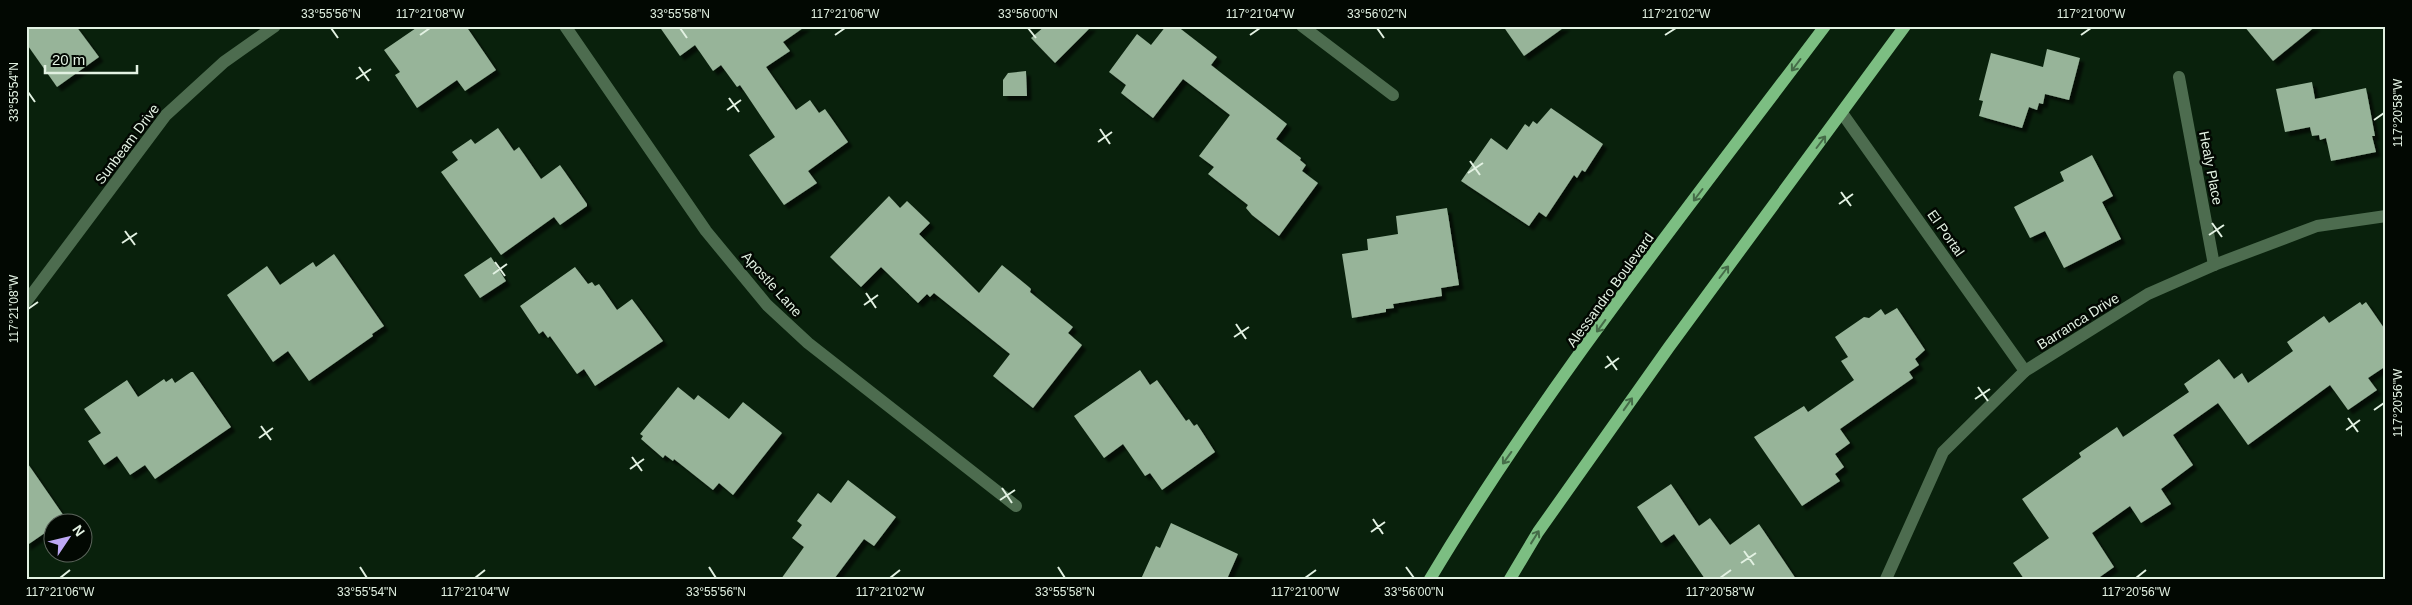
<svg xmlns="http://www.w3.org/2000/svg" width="2412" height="605" font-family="Helvetica,sans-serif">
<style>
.building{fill:#97b499;filter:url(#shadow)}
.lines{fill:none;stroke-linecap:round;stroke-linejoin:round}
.street{stroke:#4d6c4f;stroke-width:12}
.primary{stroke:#7cbe82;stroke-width:12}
.oneway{stroke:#456c48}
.ticks{fill:none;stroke:#e2f1e2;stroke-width:2}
.labels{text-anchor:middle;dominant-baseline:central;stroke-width:5;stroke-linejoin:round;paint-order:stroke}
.street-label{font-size:14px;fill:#e2f1e2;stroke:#020802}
.neatline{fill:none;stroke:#e2f1e2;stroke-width:2}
.ticks-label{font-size:12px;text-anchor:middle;fill:#e2f1e2}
</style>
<defs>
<filter id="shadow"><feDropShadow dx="4.5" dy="4.5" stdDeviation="1" flood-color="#0009"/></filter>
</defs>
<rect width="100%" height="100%" fill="#09210c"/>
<!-- building -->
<g class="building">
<path d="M26 26H76L99 57 57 87 26 43Z"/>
<path d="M419 26H466L496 70 465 91 457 80 417 108 395 75 400 72 384 50Z"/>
<path d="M659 26H806L783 42 790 51 766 67 796 110 810 100 819 113 825 109 848 142 808 171 817 183 784 205 749 155 775 137 740 85 737 87 721 65 713 71 695 45 680 56Z"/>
<path d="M1045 26H1092L1055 63 1031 38Z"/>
<path d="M1166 26H1177L1217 57 1211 65 1287 124 1276 139 1301 158 1300 160 1306 165 1302 171 1318 183 1279 236 1252 215 1246 208 1248 205 1208 174 1214 167 1199 156 1230 115 1183 79 1153 118 1121 93 1126 85 1109 72 1137 34 1151 45Z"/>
<path d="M1503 26H1566L1524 56Z"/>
<path d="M2244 26H2316L2273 61Z"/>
<path d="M2047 49 2080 58 2069 100 2045 94 2043 104 2039 103 2037 110 2029 107 2022 128 1979 116 1983 101 1979 100 1991 53 2043 67Z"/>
<path d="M1026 71 1027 96H1003V80L1008 73Z"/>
<path d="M2312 82 2315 99 2366 88 2375 136H2372L2376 152 2331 161 2326 138 2320 140 2319 135 2312 136 2310 127 2285 132 2276 89Z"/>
<path d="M1551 108 1603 144 1585 172 1582 170 1577 178 1574 175 1546 217 1539 212 1529 226 1461 181 1491 138 1507 150 1525 124 1529 127 1533 121 1537 124Z"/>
<path d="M498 128 514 151 519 147 541 179 560 165 587 204V206L560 225 554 217 501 255 441 172 458 160 452 152 471 139 475 144Z"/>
<path d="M2092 155 2113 196 2102 202 2121 239 2064 268 2045 231 2030 238 2014 207 2064 181 2060 172Z"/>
<path d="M889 196 900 208 907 201 930 223 919 234 979 293 1002 265 1029 287 1031 289 1030 292 1073 327 1068 333 1082 345 1033 408 993 376 1010 354 934 293 930 297 927 294 918 303 881 267 861 287 830 257Z"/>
<path d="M1447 208 1459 285 1441 288 1442 296 1393 304 1394 308 1386 309V312L1352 318 1342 254 1368 250 1367 239 1398 234 1396 216Z"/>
<path d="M334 254 384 326 372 334 373 336 309 381 288 351 273 362 227 295 267 266 280 285 313 262 316 267Z"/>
<path d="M491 257 506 281 480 298 464 275Z"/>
<path d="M575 267 588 284 592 282 595 286 599 284 617 310 632 299 663 341 595 386 584 369 577 374 550 336 548 338 543 331 539 334 520 306Z"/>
<path d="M2360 302 2362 305 2366 302 2386 331V366L2368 378 2377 390 2348 410 2330 385 2248 445 2218 403 2173 435 2193 465 2161 489 2171 504 2141 523 2130 506 2092 533 2114 567 2097 579H2024L2013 563 2049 538 2022 499 2081 457 2079 453 2117 427 2123 437 2189 392 2184 384 2219 359 2234 379 2242 373 2248 383 2293 351 2287 342 2324 316 2329 323Z"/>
<path d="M1897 308 1925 350 1915 359 1919 365 1909 372 1913 378 1840 429 1850 443 1835 454 1844 467 1835 474 1840 481 1802 506 1754 437 1804 406 1808 412 1854 380 1841 361 1848 357 1835 337 1864 317 1869 318 1881 309 1885 315Z"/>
<path d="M1140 370 1150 385 1157 380 1186 421 1189 419 1194 426 1197 424 1215 452 1162 490 1150 473 1145 476 1123 444 1104 458 1074 416Z"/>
<path d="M191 372H193L231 427 155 479 145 465 130 475 117 456 104 465 88 441 101 433 84 409 127 380 138 397 164 379 166 382 172 378 175 383Z"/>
<path d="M678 387 694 400 698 395 729 419 743 402 782 433 733 495 719 483 713 490 674 459 673 461 665 455 663 458 641 439 643 436 640 434Z"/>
<path d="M26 461 66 519 61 522H52V528L26 546Z"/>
<path d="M848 480 896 517 874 546 864 539 834 579H781L804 547 792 538 802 525 797 521 818 493 831 503Z"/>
<path d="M1671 484 1699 526 1710 518 1730 545 1759 524 1796 579H1705L1674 534 1661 543 1637 507Z"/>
<path d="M1171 523 1238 554 1227 579H1141L1156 546 1160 548Z"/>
</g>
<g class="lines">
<!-- street -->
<g class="street">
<path d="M565 26 706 231 767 305 808 343 1016 506"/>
<path d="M1302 26 1393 95"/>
<path d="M2179 77 2214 265"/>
<path d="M1842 113 2025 371"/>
<path d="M26 302 166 115 224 62 275 26"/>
<path d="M1886 579 1943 452 2025 371 2148 294 2214 265 2317 226 2386 216"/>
</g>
<!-- primary -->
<g class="primary">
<path d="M1430 579C1546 385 1689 207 1825 26"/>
<path d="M1510 579 1538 532 1669 347 1905 26"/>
</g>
</g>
<!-- one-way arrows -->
<defs><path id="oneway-shaft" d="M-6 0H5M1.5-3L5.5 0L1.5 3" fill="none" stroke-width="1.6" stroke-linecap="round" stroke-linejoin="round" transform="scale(1.25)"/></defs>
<g class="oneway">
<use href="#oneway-shaft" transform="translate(1796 65) rotate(127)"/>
<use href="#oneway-shaft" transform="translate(1821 142) rotate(-53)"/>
<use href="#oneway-shaft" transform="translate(1698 195) rotate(127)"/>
<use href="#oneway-shaft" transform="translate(1724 272) rotate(-53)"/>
<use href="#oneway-shaft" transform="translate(1601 326) rotate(126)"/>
<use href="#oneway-shaft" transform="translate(1628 404) rotate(-55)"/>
<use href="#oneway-shaft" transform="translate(1507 458) rotate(126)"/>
<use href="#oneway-shaft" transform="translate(1535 537) rotate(-58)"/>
</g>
<!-- ticks -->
<path class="ticks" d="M331 28 338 38M680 28 687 38M1028 28 1036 38M1377 28 1384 38M420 35 430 28M835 35 845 28M1250 35 1260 28M1665 35 1676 28M2081 35 2091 28M359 67 369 81M356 79 371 69M28 92 35 102M729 98 739 112M727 110 741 100M2374 120 2384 113M1100 129 1110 144M1098 142 1112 132M1470 161 1480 175M1468 173 1483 163M1841 192 1851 206M1839 204 1853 194M2212 223 2222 237M125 231 135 245M2209 235 2224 225M122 243 137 233M495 262 505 276M493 274 507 264M866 293 876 308M864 305 878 295M28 309 38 302M1236 324 1246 339M1234 337 1249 327M1607 356 1617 370M1605 368 1619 358M1978 387 1988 401M1975 399 1990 389M2374 410 2384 403M2348 418 2358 432M261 426 271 440M2346 430 2360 420M259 438 273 428M632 457 642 471M630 469 644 459M1002 488 1012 503M1000 500 1015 490M1373 519 1383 534M1371 532 1385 522M1744 551 1754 565M1741 563 1756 553M360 567 367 578M709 567 716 578M1058 567 1065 578M1406 567 1414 578M60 578 70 570M475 578 485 570M890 578 900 570M1305 578 1316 570M1720 578 1731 570M2136 578 2146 570"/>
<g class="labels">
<!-- street labels -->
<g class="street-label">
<text transform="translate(127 144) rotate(-53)">Sunbeam Drive</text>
<text transform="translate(2211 168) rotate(79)">Healy Place</text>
<text transform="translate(1946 233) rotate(55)">El Portal</text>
<text transform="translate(772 284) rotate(48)">Apostle Lane</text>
<text transform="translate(1610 290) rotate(-54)">Alessandro Boulevard</text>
<text transform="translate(2078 321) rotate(-32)">Barranca Drive</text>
</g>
</g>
<!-- border -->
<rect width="2412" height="605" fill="none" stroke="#020802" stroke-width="55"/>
<!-- north arrow -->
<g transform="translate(68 538) rotate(55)"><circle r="24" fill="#020802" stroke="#5c655c"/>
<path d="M0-4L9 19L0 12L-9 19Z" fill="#bea9f5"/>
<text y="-8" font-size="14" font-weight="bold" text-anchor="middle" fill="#e2f1e2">N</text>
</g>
<!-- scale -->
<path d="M45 65v8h92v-8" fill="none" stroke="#e2f1e2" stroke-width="2.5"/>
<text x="52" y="65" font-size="15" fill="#e2f1e2" stroke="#020802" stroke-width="4" paint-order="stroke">20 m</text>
<rect x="28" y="28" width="2356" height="550" class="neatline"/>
<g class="ticks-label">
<text x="331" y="18">33°55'56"N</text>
<text x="430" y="18">117°21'08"W</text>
<text x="680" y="18">33°55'58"N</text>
<text x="845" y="18">117°21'06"W</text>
<text x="1028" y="18">33°56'00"N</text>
<text x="1260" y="18">117°21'04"W</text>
<text x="1377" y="18">33°56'02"N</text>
<text x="1676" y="18">117°21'02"W</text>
<text x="2091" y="18">117°21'00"W</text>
<text transform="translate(14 92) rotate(-90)" y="4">33°55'54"N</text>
<text transform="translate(2398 113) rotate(-90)" y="4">117°20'58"W</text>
<text transform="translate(14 309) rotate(-90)" y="4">117°21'08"W</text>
<text transform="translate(2398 403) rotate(-90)" y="4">117°20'56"W</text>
<text x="60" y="596">117°21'06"W</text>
<text x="367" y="596">33°55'54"N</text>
<text x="475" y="596">117°21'04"W</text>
<text x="716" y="596">33°55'56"N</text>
<text x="890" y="596">117°21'02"W</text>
<text x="1065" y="596">33°55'58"N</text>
<text x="1305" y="596">117°21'00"W</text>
<text x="1414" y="596">33°56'00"N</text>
<text x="1720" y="596">117°20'58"W</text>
<text x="2136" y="596">117°20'56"W</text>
</g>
</svg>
